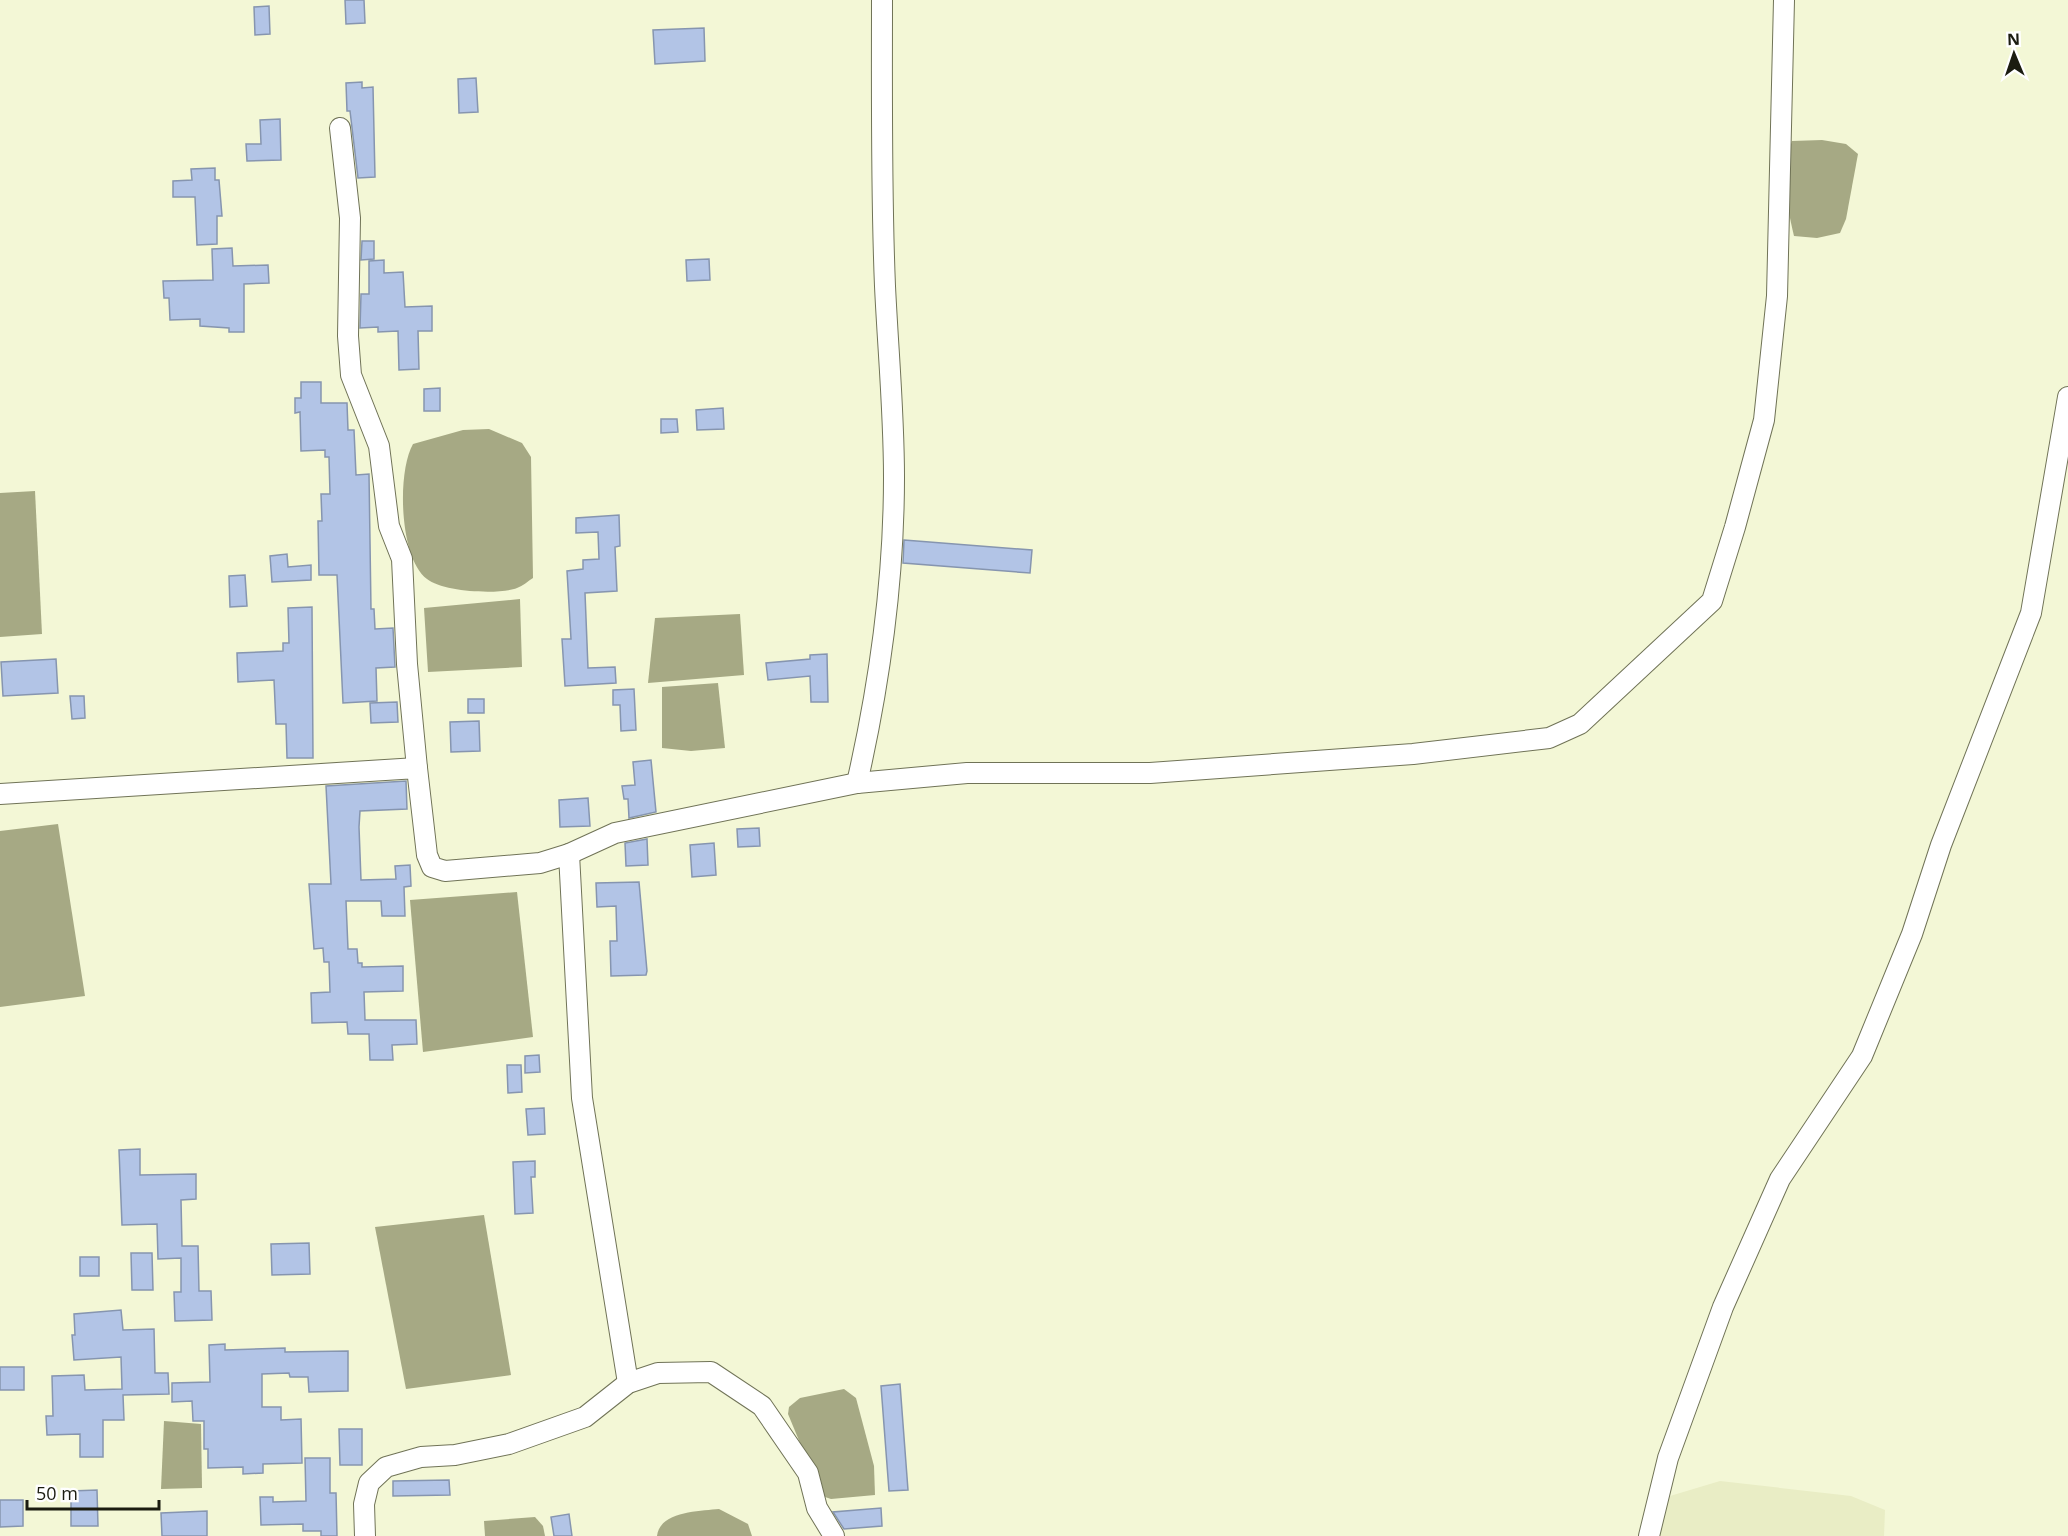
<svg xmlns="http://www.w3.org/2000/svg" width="2068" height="1536" font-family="'Open Sans',sans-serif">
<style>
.built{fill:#e9edc5}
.water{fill:#a6a984}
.building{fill:#b2c4e6;stroke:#8695af;stroke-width:1.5}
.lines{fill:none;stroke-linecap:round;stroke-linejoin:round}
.minor-casing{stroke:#707357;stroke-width:22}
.minor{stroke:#fff;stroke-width:20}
</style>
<rect width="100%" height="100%" fill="#f3f7d6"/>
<!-- built -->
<path class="built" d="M1720 1481 1851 1496 1885 1510 1884 1536H1657L1670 1496Z"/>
<!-- water -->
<g class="water">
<path d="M1822 140 1846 144 1858 154 1846 219 1840 233 1817 238 1794 236C1786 202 1781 174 1792 141Z"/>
<path d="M489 429 522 443 531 457 533 578C528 581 523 586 517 588 499 595 443 592 427 579 399 558 397 472 413 444L463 430Z"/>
<path d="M35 491 42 634 0 637V493Z"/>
<path d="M520 599 522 667 428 672 424 608Z"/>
<path d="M740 614 744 675 648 683 655 618Z"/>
<path d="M718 683 725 748 691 751 662 748V687Z"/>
<path d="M58 824 85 996 0 1007V831Z"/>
<path d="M517 892 533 1037 423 1052 410 900Z"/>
<path d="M484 1215 511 1375 406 1389 375 1227Z"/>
<path d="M844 1389 856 1398 874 1466 875 1495 831 1499 822 1496 788 1414 789 1407 800 1398Z"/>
<path d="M164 1421 201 1424 202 1488 161 1489Z"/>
<path d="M719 1509 748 1524 752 1536H657C660 1511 700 1511 719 1509Z"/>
<path d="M535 1517 543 1526 545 1536H485L484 1521Z"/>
</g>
<!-- building -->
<g class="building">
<path d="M345 0H364L365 23 346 24Z"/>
<path d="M269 6 270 34 255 35 254 7Z"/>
<path d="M704 28 705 61 655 64 653 30Z"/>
<path d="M476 78 478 112 459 113 458 79Z"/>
<path d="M362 82V88L373 87 375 177 358 178 350 111H347L346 83Z"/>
<path d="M280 119 281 160 247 161 246 144H261L260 120Z"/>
<path d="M215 168V180H219L222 216H217V244L197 245 195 197H173V181L192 180 191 169Z"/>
<path d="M362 241H374V259L361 260Z"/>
<path d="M232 248 233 266 268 265 269 283 244 284V332H229V328L200 326V319L170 320 169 298H164L163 281 213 280 212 249Z"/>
<path d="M709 259 710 280 687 281 686 260Z"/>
<path d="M384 260V273L403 272 405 307 432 306V331H418L419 369 399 370 398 331 378 332V327L360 328 361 294H369V261Z"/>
<path d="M301 382H321V403H347L348 430H354L356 475 369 474 371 609H374L375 629 393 628 395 667 376 668 377 701 343 703 337 575H319L318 521H322L321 494H330L329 457H325V450L301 451 300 412 295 413V398H301Z"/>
<path d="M440 388V411H424V389Z"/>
<path d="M723 408 724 429 697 430 696 410Z"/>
<path d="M661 419H677L678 432 661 433Z"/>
<path d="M619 515 620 546 615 547 617 591 585 593 588 668 615 667 616 683 565 686 562 639H571L567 571 583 569V560L599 559 598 532 576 533V518Z"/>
<path d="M904 540 1032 550 1030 573 903 563Z"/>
<path d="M287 554 288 567 311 565V580L272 582 270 556Z"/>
<path d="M245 575 247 606 230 607 229 576Z"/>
<path d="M312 607 313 758H287L286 724H276L274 680 238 682 237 653 283 651V643H289L288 608Z"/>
<path d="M827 654 828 702H811L810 676 768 680 766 663 810 659V655Z"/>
<path d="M56 659 58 693 3 696 1 662Z"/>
<path d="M634 689 636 730 621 731 620 705H613V690Z"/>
<path d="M70 696H84L85 718 72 719Z"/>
<rect x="468" y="699" width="16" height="14"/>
<path d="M397 702 398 722 371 723 370 703Z"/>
<path d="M479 721 480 751 451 752 450 722Z"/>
<path d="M651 760 656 812 629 818 628 799H624L622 786 635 785 633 762Z"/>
<path d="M406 781 407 809 360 811 359 827 361 880 396 879 395 866 410 865 411 886 404 887 405 916H382L381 901H346L348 949H357L358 963H362V967L403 966V991L364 992 365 1020H416L417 1044 392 1045 393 1060H370L369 1034H348L347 1022 312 1023 311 993 330 992 329 962H324L323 948 314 949 309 884H331L326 786Z"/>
<path d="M588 798 590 826 560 827 559 800Z"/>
<path d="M759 828 760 846 738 847 737 829Z"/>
<path d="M647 839 648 865 626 866 625 843Z"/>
<path d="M714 843 716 875 692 877 690 845Z"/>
<path d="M639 882 647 971 646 975 611 976 610 941H617L616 906 597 907 596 883Z"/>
<path d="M539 1055 540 1072 525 1073V1056Z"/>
<path d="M507 1065H521L522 1092 508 1093Z"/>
<path d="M544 1108 545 1134 528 1135 526 1109Z"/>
<path d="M140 1149V1175L196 1174V1199L181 1200 182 1246H198L199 1291H211L212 1320 175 1321 174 1292H181V1258L158 1259 157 1224 122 1225 119 1150Z"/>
<path d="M535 1161V1177H531L533 1213 515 1214 513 1162Z"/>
<path d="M309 1243 310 1274 272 1275 271 1244Z"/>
<path d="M131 1253H152L153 1290H132Z"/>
<rect x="80" y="1257" width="19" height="19"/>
<path d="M121 1310 123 1330 154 1329 155 1373H168L169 1394 123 1395 124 1420H103V1457H80V1434L47 1435 46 1416H53L52 1376 84 1375 85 1390 122 1389 121 1357 74 1360 72 1335H75L74 1314Z"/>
<path d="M225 1344V1350L285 1348V1352L348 1351V1391L309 1392 308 1377H290L289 1373 262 1374V1407H281V1420L301 1419 302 1463 263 1464V1473L243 1474V1467L208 1468V1449H204V1421H193L192 1401 172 1402V1383L210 1382 209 1345Z"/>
<rect x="0" y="1367" width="24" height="23"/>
<path d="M900 1384 908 1490 889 1491 881 1386Z"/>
<path d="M339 1429H362V1465H340Z"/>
<path d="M305 1458H330V1493H336L337 1536H321V1531H303V1524L261 1525 260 1497H273V1502L306 1501Z"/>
<path d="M449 1480 450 1495 393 1496V1481Z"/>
<path d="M97 1490 98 1526H71V1491Z"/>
<path d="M0 1500H23V1526L0 1527Z"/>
<path d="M881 1508 882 1526 844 1529 833 1512Z"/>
<path d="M207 1511V1536H162L161 1513Z"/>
<path d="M569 1514 572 1536H554L551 1517Z"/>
</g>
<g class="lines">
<defs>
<g id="minor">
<path d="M340 128 350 218 348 336 351 375 379 446 389 526 402 559 407 664 417 768"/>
<path d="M857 783C880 682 894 581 894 477 894 413 888 350 885 286 881 191 882 95 882 0"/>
<path d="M0 794 417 768 427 855 432 867 445 871 540 863 569 854 615 833 857 783 967 773H1150L1413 754 1549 738 1580 724 1712 601 1735 527 1764 420 1777 296 1784 0"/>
<path d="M569 854 582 1098 628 1383"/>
<path d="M365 1536 364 1504 369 1483 386 1467 421 1457 455 1455 509 1444 585 1417 628 1383 658 1373 711 1372 762 1406 808 1473 817 1508 834 1536"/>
<path d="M1649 1536 1668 1458 1723 1307 1780 1179 1862 1056 1912 934 1941 845 2031 613 2068 397"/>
</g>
</defs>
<!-- minor casing -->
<use href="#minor" class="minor-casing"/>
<!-- minor -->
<use href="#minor" class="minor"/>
</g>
<!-- north arrow -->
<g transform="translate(2014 54) rotate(358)" stroke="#ffffff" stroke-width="4.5" paint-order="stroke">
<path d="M0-4.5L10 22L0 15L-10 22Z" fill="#1b1c10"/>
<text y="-9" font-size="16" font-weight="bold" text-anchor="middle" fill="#1b1c10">N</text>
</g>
<!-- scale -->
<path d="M27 1500v9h132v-9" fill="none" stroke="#1b1c10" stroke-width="3"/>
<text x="36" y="1500" font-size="18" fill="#1b1c10" stroke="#ffffff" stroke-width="4.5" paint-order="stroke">50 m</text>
</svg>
